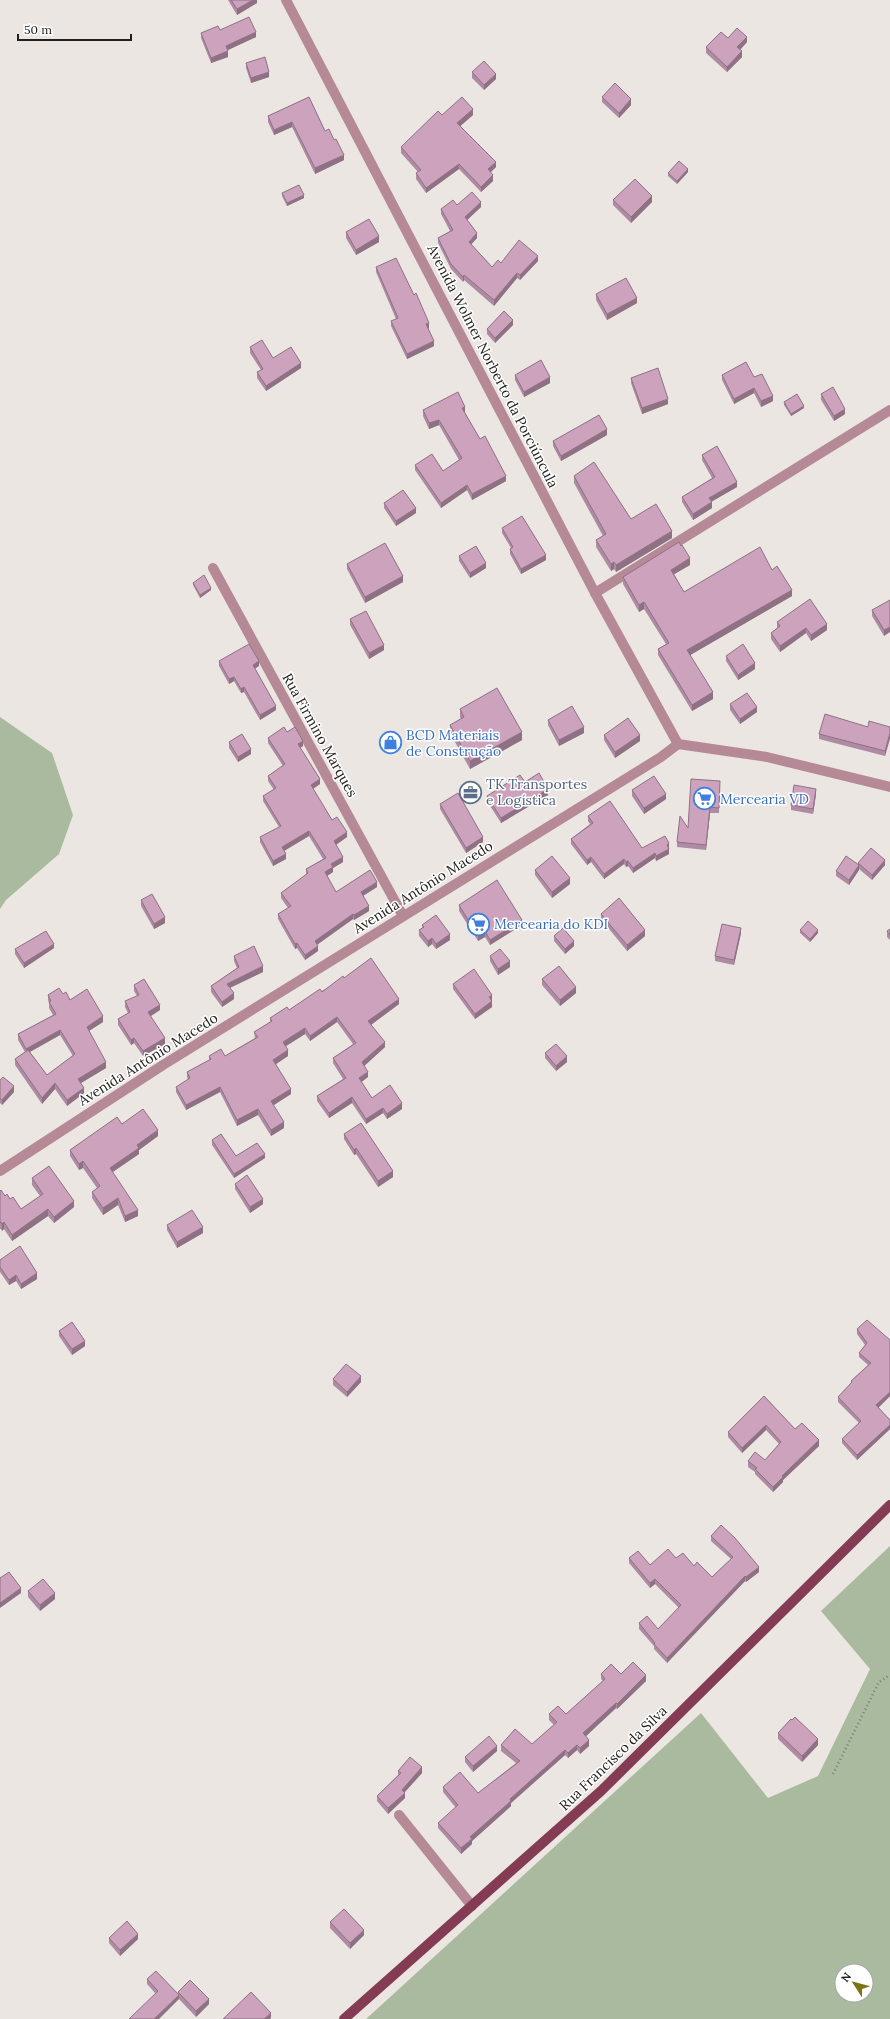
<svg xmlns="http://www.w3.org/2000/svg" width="890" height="2019" font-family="Lora,serif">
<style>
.green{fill:#aaba9f;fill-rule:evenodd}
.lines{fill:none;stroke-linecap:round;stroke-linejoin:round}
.path{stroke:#7e7a78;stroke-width:2.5;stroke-dasharray:1 3;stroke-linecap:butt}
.minor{stroke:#b58a96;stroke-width:10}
.major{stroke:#843c54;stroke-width:10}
.wall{fill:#af8ba3;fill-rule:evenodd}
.shaded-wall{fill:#8f7184}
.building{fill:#cca2bd;stroke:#8f7184}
.labels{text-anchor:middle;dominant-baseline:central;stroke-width:3;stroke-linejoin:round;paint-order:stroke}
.street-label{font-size:14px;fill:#22201f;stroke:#fff}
.shop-label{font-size:14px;fill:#366cbe;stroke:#fff;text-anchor:start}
.service-label{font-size:14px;fill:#4e5e75;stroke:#fff;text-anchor:start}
</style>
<rect width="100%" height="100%" fill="#ebe6e2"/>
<!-- green -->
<g class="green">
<path d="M0 717 52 753 73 815 59 854 6 900 0 909Z"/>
<path d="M890 1546V2019H366L701 1713 768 1798 818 1776 870 1669 821 1611ZM842 1971H866V1995H842Z"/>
</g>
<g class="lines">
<!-- path -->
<path class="path" d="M833 1774 879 1682 890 1675"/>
<!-- minor -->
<g class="minor">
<path d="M286 0 595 593 678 744"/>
<path d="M213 568 403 916"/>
<path d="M595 593 890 410"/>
<path d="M0 1171 163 1065 661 757 678 744 767 757 890 787"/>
<path d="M399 1815 472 1906"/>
</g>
<!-- major -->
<path class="major" d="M344 2019 601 1791 890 1505"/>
</g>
<!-- wall -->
<g class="wall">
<path d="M228 0H257V3L237 15Z"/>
<path d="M201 33 256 37 227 50 228 57 211 63 201 38Z"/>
<path d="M728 38 747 42 740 50 742 57 727 72 706 53V47Z"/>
<path d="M246 63 269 77 251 83 246 68Z"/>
<path d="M472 72 496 79 484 90 472 78Z"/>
<path d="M309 97 325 131 334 140 344 160 315 174 292 127 274 135 268 122V116Z"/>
<path d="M602 97 631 105 619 118 602 102Z"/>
<path d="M442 115H473L460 126 496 167 490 172 493 181 481 192 459 169 426 193 416 179V173L418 172 401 153V147Z"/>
<path d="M688 172 677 184 668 176V173Z"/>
<path d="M282 193 304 198 287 206 282 196Z"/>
<path d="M613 200 652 202 631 223 613 205Z"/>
<path d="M457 205 481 207 467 220 477 238 471 244 492 267 501 263 538 261 520 280 517 278 494 306 464 280 463 282 451 269 438 243V238L450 231 441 214V209Z"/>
<path d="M346 232 379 242 356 255 346 238Z"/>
<path d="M376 267 414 295 429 328 428 329 434 346 407 359 391 326V321L396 319 376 272Z"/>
<path d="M596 294 637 303 607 320 596 300Z"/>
<path d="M513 325 495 343 487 334V329Z"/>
<path d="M250 347 273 358 301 368 266 391 257 378V372L261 370 250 353Z"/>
<path d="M515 375 550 383 524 397 515 380Z"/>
<path d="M722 375 754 377 773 401 761 407 754 393 734 404 722 380Z"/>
<path d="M631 378 668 404 642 414 631 383Z"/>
<path d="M821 394 845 414 834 421 821 400Z"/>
<path d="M784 402 804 408 791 416 784 405Z"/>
<path d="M423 410 465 412V413L480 439 506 481 472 500 467 490 441 508 415 470V465L443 471 459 460 439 425 429 429 423 416Z"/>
<path d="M607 435 561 461 553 446V441Z"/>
<path d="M702 455 737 487 711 502 712 508 693 520 682 502V497L712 478 702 460Z"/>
<path d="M574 476 631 519 672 538 616 572 614 569 611 571 596 547V540L603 536 574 483Z"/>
<path d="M384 503 416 513 396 526 384 508Z"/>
<path d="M502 528 546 560 521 574 510 554V549L511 548 502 533Z"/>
<path d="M459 556 486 568 470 578 459 561Z"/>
<path d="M347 564 403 582 365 603 347 569Z"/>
<path d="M690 565 674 574 684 592 772 570 792 596 690 655 713 699 692 711 658 655V649L666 644 644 609 639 612 623 584V577Z"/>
<path d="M193 583 211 590 200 598 193 585Z"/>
<path d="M890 600 884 636 872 616V610Z"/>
<path d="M350 619 384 650 369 659 350 625Z"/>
<path d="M777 622 827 630 811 641 806 633 780 652 771 639V633L777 628Z"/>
<path d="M726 656 755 669 738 680 726 661Z"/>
<path d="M219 661 259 666 255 668 276 710 260 720 244 692 241 693 234 681 229 684 219 666Z"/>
<path d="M730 704 757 712 740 724 730 710Z"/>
<path d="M460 709 522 740 470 769 450 733V725L461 719 460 717Z"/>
<path d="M548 720 584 733 559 746 548 725Z"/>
<path d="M868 727H890L885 756 819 739V734Z"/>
<path d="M287 732 303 746 300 748 320 784 313 789 332 820 347 837 336 845 343 862 333 868V872L327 876 336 892 377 887 363 896 369 911 354 920 353 919 317 945 318 951 305 960 297 948 295 949 278 919V914L288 908 281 898V893L306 875V869L323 859 309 836 284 851 286 859 273 866 260 842V837L279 827 263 801V796L274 790 268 781V776L283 766 268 743V738Z"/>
<path d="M604 735 640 741 615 758 604 740Z"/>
<path d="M229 742 251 754 238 762 229 748Z"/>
<path d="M525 782 548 795 501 823 487 801V796Z"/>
<path d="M720 786 719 813H710L706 850 677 847V842Z"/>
<path d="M632 790 666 799 644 814 632 796Z"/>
<path d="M816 794 813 814 791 810V805Z"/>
<path d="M440 804 483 842 466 853 440 809Z"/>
<path d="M588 816 642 848H669V854L656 861 655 858 633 873 628 866 626 867 624 864 604 879 591 862 587 865 571 844V839L590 824 588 821Z"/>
<path d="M858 863 885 865 872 880 859 869V870L849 885 836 876V871L858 864Z"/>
<path d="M535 870 570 884 552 898 535 875Z"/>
<path d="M141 900 165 923 154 929 141 906Z"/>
<path d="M459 905 522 925 490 945 485 937 478 941 459 911Z"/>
<path d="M601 914 645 936 627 951 601 919Z"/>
<path d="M422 925 450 940 436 949 432 944 428 947 419 936V930L422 928Z"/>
<path d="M890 929V940L887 937V931Z"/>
<path d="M800 930 818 933 810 942 800 933Z"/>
<path d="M741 933 734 965 715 961V956Z"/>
<path d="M554 936 574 946 565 954 554 941Z"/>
<path d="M54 948 24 968 15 954V949Z"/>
<path d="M234 956 263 972 230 988 234 999 222 1007 211 992V986L237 968 234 961Z"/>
<path d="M490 956 510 967 498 975 490 961Z"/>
<path d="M344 978 399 1004 371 1025 385 1047 364 1066 368 1077 361 1082 372 1098 402 1109 387 1119 383 1113 366 1124 352 1103 329 1118 317 1101V1096L343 1079 333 1063V1058L353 1044 337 1022 310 1041 305 1034 286 1046 288 1056 276 1064 291 1094 273 1105 284 1128 271 1136 258 1115 237 1126 220 1092 186 1110 176 1092V1087L188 1080 187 1077V1072L209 1060V1056H225L255 1038 254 1032 270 1022V1018L289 1010Z"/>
<path d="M542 979 576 993 560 1006 542 985Z"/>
<path d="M453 984 492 1000V1007L475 1019 453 989Z"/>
<path d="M134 985 160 1010 150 1016 165 1044 143 1056 134 1043 131 1045 118 1025V1019L128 1013 125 1007V1001L137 996 134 991Z"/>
<path d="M63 994 103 1022 89 1031 106 1068 80 1083 84 1093 67 1106 55 1089 42 1104 15 1065V1059L25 1052 18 1040V1034L53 1015 49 1008V1003L48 1000V995ZM60 1035 73 1056 47 1075 30 1052Z"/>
<path d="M545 1053 567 1062 556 1071 545 1058Z"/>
<path d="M0 1080 14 1092 2 1105 0 1103Z"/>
<path d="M122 1124 158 1136 139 1150V1154L112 1172 138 1216 125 1222 118 1205 103 1215 92 1198V1192L97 1188 83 1168 79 1170 70 1156V1150Z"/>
<path d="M344 1134 393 1177 378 1187 356 1154 354 1155 344 1139Z"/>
<path d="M212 1140 236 1156 265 1158 234 1178 212 1145Z"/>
<path d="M32 1178 74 1207 54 1223 48 1216 12 1241 4 1229 2 1231 1 1229H0V1191L5 1196 10 1199 21 1209 40 1196 32 1185Z"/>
<path d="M235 1184 263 1204 250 1213 235 1189Z"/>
<path d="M167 1225 203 1233 177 1248 167 1230Z"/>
<path d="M0 1260 37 1279 21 1289 16 1281 9 1285 0 1272Z"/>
<path d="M857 1329 890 1340V1396L878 1408 890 1420V1429L857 1460 842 1443V1439L859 1423 838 1402V1397L851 1384V1381L868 1365 859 1357V1353L865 1345 857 1334Z"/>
<path d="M59 1331 85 1346 72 1355 59 1336Z"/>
<path d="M333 1379 361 1382 347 1397 333 1385Z"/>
<path d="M764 1396 795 1429 819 1446 783 1480V1482L773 1492 755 1474V1472L748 1467V1461L765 1460 779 1444 766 1430 742 1453 728 1437V1432Z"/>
<path d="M711 1536 759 1572 746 1582 745 1581 667 1663 654 1649V1646L639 1629V1623L658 1629 679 1608 655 1584 650 1588 629 1563V1558L650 1565 676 1558 694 1566 712 1577 731 1559 711 1541Z"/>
<path d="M28 1591 55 1599 40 1611 28 1597Z"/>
<path d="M601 1674H621L646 1681 617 1709 616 1708 586 1736 589 1746 580 1754 577 1750 568 1758 565 1755 511 1803V1806L472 1841V1844L461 1854 438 1828V1823L456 1808 443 1792V1787L478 1793 516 1763 501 1751V1745L532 1744 554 1725 549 1720V1714H566L603 1681 601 1679Z"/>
<path d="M792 1720 818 1745 802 1762 778 1739V1733Z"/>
<path d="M497 1751 473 1772 465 1762V1757Z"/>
<path d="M398 1771 422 1773 405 1792V1798L388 1814 377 1801V1796L398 1775Z"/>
<path d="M330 1922 364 1935 350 1949 330 1928Z"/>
<path d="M109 1938 138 1939 120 1956 109 1943Z"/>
<path d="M147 1979 178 1993V1992L209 2004 196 2017 179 1999 156 1994 147 1984Z"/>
</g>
<!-- shaded-wall -->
<g class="shaded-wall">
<path d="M253 0H257V3L237 15V9Z"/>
<path d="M256 32V37L226 51V46Z"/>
<path d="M747 37V42L737 53V47Z"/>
<path d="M228 51V57L211 63V58Z"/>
<path d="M742 51V57L727 72V67Z"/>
<path d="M269 72V77L251 83V78Z"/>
<path d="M496 74V79L484 90V85Z"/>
<path d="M631 99V105L619 118V113Z"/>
<path d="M473 109V115L457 129V123Z"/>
<path d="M292 122V127L274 135V130Z"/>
<path d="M344 155V160L315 174V168Z"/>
<path d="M496 162V167L488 175V169Z"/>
<path d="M459 164V169L426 193V188Z"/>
<path d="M688 169V172L677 184V181Z"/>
<path d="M493 175V181L481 192V187Z"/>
<path d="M304 195V198L287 206V203Z"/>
<path d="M652 196V202L631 223V217Z"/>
<path d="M481 202V207L465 222V217Z"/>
<path d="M477 233V238L469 247V242Z"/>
<path d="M379 236V242L356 255V250Z"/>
<path d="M538 256V261L520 280V275Z"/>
<path d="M517 273V278L494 306V300Z"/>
<path d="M464 275V280L463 282V277Z"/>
<path d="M637 298V303L607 320V314Z"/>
<path d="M513 320V325L495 343V338Z"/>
<path d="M429 323V328L426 330V324Z"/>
<path d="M434 341V346L407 359V354Z"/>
<path d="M301 363V368L266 391V386Z"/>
<path d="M550 377V383L524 397V392Z"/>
<path d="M754 388V393L734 404V399Z"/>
<path d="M773 396V401L761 407V401Z"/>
<path d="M668 399V404L642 414V408Z"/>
<path d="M804 406V408L791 416V414Z"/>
<path d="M465 407V412L462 414V408Z"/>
<path d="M845 409V414L834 421V416Z"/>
<path d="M439 420V425L429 429V423Z"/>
<path d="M607 429V435L561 461V456Z"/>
<path d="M506 476V481L472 500V494Z"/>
<path d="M737 482V487L709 503V498Z"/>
<path d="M467 485V490L441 508V503Z"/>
<path d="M712 502V508L693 520V514Z"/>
<path d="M416 508V513L396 526V521Z"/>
<path d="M672 531V538L616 572V565Z"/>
<path d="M546 555V560L521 574V569Z"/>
<path d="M690 558V565L671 576V570Z"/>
<path d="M614 562V569L611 571V564Z"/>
<path d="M486 563V568L470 578V573Z"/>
<path d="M403 576V582L365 603V597Z"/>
<path d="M211 588V590L200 598V595Z"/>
<path d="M792 590V596L687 657V650Z"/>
<path d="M644 602V609L639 612V605Z"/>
<path d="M827 624V630L811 641V635Z"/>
<path d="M890 627V632L884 636V630Z"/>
<path d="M806 628V633L780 652V646Z"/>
<path d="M384 645V650L369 659V653Z"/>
<path d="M259 661V666L253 670V665Z"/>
<path d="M755 663V669L738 680V675Z"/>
<path d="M234 677V681L229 684V679Z"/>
<path d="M244 687V692L241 693V689Z"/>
<path d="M713 692V699L692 711V705Z"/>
<path d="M276 706V710L260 720V715Z"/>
<path d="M757 707V712L740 724V719Z"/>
<path d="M584 727V733L559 746V740Z"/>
<path d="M522 732V740L470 769V761Z"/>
<path d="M890 733V739L885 756V751Z"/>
<path d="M640 735V741L615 758V752Z"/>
<path d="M303 741V746L298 749V744Z"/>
<path d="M251 749V754L238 762V757Z"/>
<path d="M320 779V784L311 790V785Z"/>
<path d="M548 789V795L501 823V818Z"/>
<path d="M816 789V794L813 814V809Z"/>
<path d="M666 794V799L644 814V808Z"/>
<path d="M710 807V813L706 850V845Z"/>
<path d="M309 831V836L282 852V847Z"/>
<path d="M347 832V837L334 846V841Z"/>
<path d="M483 837V842L466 853V848Z"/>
<path d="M669 843V848L667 850V845Z"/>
<path d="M669 849V854L656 861V856Z"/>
<path d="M655 853V858L633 873V868Z"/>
<path d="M286 854V859L273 866V861Z"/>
<path d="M343 857V862L333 868V872L325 877V872L331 864Z"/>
<path d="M591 857V862L587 865V860Z"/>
<path d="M624 859V864L604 879V874Z"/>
<path d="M885 860V865L872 880V875Z"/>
<path d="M628 861V866L626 867V862Z"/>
<path d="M859 865V870L849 885V880Z"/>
<path d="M570 878V884L552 898V892Z"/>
<path d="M377 882V887L361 897V892Z"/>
<path d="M369 906V911L354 920V915Z"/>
<path d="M353 914V919L315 946V941Z"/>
<path d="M165 917V923L154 929V924Z"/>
<path d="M522 920V925L490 945V940Z"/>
<path d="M741 928V933L734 965V960Z"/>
<path d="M645 930V936L627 951V945Z"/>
<path d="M818 930V933L810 942V939Z"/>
<path d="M485 931V937L478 941V936Z"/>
<path d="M450 934V940L436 949V944Z"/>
<path d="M432 938V944L428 947V941Z"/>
<path d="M574 941V946L565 954V949Z"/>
<path d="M297 943V948L295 949V944Z"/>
<path d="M54 944V948L24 968V963Z"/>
<path d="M318 946V951L305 960V955Z"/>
<path d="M510 961V967L498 975V969Z"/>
<path d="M263 966V972L227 989V984Z"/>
<path d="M576 987V993L560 1006V1000Z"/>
<path d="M234 993V999L222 1007V1002Z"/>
<path d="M492 995V1000L489 1003V997Z"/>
<path d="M399 999V1004L368 1027V1021Z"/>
<path d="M492 1001V1007L475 1019V1014Z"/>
<path d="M160 1005V1010L148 1018V1012Z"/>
<path d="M103 1016V1022L87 1032V1027Z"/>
<path d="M337 1017V1022L310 1041V1036Z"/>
<path d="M305 1028V1034L283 1048V1042Z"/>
<path d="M60 1030V1035L26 1054V1049Z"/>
<path d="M134 1038V1043L131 1045V1040Z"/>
<path d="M165 1038V1044L143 1056V1051Z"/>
<path d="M385 1042V1047L362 1068V1062Z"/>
<path d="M288 1050V1056L273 1066V1060Z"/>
<path d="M567 1056V1062L556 1071V1066Z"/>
<path d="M106 1062V1068L78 1085V1079Z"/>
<path d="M368 1072V1077L359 1084V1078Z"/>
<path d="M55 1083V1089L42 1104V1098Z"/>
<path d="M14 1086V1092L2 1105V1100Z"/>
<path d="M220 1087V1092L186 1110V1105Z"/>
<path d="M84 1088V1093L67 1106V1100Z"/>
<path d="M291 1089V1094L271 1107V1101Z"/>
<path d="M352 1097V1103L329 1118V1113Z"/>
<path d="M402 1103V1109L387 1119V1114Z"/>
<path d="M383 1108V1113L366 1124V1119Z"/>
<path d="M258 1109V1115L237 1126V1120Z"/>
<path d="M284 1122V1128L271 1136V1130Z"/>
<path d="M158 1130V1136L139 1150V1154L110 1174V1168L137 1145Z"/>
<path d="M356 1148V1154L354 1155V1150Z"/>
<path d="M265 1154V1158L234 1178V1174Z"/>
<path d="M83 1161V1168L79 1170V1164Z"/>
<path d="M393 1171V1177L378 1187V1181Z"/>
<path d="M118 1198V1205L103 1215V1208Z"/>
<path d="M263 1199V1204L250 1213V1207Z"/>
<path d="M74 1201V1207L54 1223V1217Z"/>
<path d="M48 1209V1216L12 1241V1235Z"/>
<path d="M138 1210V1216L125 1222V1216Z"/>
<path d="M4 1222V1229L2 1231V1224Z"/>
<path d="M203 1227V1233L177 1248V1242Z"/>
<path d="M37 1273V1279L21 1289V1284Z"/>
<path d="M16 1275V1281L9 1285V1280Z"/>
<path d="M85 1341V1346L72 1355V1349Z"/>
<path d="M361 1376V1382L347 1397V1392Z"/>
<path d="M890 1392V1396L876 1410V1405Z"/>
<path d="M766 1425V1430L742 1453V1448Z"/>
<path d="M890 1425V1429L857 1460V1455Z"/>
<path d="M819 1440V1446L783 1480V1482L773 1492V1487L782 1476Z"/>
<path d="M759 1567V1572L746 1582V1577Z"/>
<path d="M745 1576V1581L667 1663V1658Z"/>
<path d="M655 1579V1584L650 1588V1583Z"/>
<path d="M21 1588V1593L0 1608V1603Z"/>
<path d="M55 1593V1599L40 1611V1605Z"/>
<path d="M646 1675V1681L617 1709V1704Z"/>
<path d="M616 1703V1708L583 1739V1733Z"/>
<path d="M818 1739V1745L802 1762V1756Z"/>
<path d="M589 1740V1746L580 1754V1748Z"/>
<path d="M577 1745V1750L568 1758V1753Z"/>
<path d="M497 1746V1751L473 1772V1766Z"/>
<path d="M565 1750V1755L511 1803V1806L472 1841V1844L461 1854V1848L470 1837 510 1799Z"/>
<path d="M422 1767V1773L402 1795V1790Z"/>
<path d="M405 1793V1798L388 1814V1808Z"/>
<path d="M364 1930V1935L350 1949V1943Z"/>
<path d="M138 1934V1939L120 1956V1950Z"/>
<path d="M179 1995V1999L159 2019H154Z"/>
<path d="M209 1999V2004L196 2017V2011Z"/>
<path d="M271 2013V2018L270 2019H264Z"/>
</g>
<!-- building -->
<g class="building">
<path d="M231 0H253L237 9Z"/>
<path d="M249 17 256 32 226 46 228 51 211 58 201 33 218 26 220 30Z"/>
<path d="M737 28 747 37 737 47 742 51 727 67 706 47 721 32 728 38Z"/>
<path d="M265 57 269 72 251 78 246 63Z"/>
<path d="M484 61 496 74 484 85 472 72Z"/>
<path d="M615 83 631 99 619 113 602 97Z"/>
<path d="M309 97 325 131 329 129 334 140 336 139 344 155 315 168 292 122 274 130 268 116Z"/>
<path d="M462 97 473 109 457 123 496 162 488 169 493 175 481 187 459 164 426 188 416 173 421 170 401 147 438 111 442 115Z"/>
<path d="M679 161 688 169 677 181 668 173Z"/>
<path d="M635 179 652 196 631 217 613 200Z"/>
<path d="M299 185 304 195 287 203 282 193Z"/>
<path d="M472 192 481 202 465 217 477 233 469 242 492 267 498 260 501 263 519 240 538 256 520 275 517 273 494 300 464 275 463 277 451 264 438 238 453 230 441 209 453 200 457 205Z"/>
<path d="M369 219 379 236 356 250 346 232Z"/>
<path d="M396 258 414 295 416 293 429 323 426 324 434 341 407 354 391 321 398 318 376 267Z"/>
<path d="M626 278 637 298 607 314 596 294Z"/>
<path d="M504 311 513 320 495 338 487 329Z"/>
<path d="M262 340 273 358 291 347 301 363 266 386 257 372 263 369 250 347Z"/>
<path d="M541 360 550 377 524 392 515 375Z"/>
<path d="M746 362 754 377 762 374 773 396 761 401 754 388 734 399 722 375Z"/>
<path d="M658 368 668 399 642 408 631 378Z"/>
<path d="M833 387 845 409 834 416 821 394Z"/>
<path d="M458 392 465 407 462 408 480 439 485 436 506 476 472 494 467 485 441 503 415 465 432 454 443 471 462 458 439 420 429 423 423 410Z"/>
<path d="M797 394 804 406 791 414 784 402Z"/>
<path d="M599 415 607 429 561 456 553 441Z"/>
<path d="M717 446 737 482 709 498 712 502 693 514 682 497 715 477 702 455Z"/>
<path d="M594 462 631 519 656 504 672 531 616 565 614 562 611 564 596 540 606 534 574 476Z"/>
<path d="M403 490 416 508 396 521 384 503Z"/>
<path d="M522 516 546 555 521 569 510 549 513 547 502 528Z"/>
<path d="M679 542 681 546 682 545 690 558 671 570 684 592 760 547 772 570 777 566 792 590 687 650 713 692 692 705 658 649 669 643 644 602 639 605 623 577Z"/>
<path d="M385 543 403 576 365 597 347 564Z"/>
<path d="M476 546 486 563 470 573 459 556Z"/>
<path d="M204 575 211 588 200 595 193 583Z"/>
<path d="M810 599 827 624 811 635 806 628 780 646 771 633 780 626 777 622Z"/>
<path d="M890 600V627L884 630 872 610Z"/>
<path d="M366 611 384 645 369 653 350 619Z"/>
<path d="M249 644 259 661 253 665 276 706 260 715 244 687 241 689 234 677 229 679 219 661Z"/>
<path d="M743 644 755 663 738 675 726 656Z"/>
<path d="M497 688 522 732 470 761 450 725 464 717 460 709Z"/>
<path d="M747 693 757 707 740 719 730 704Z"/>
<path d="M572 706 584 727 559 740 548 720Z"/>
<path d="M825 714 868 727 869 721 890 727V733L885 751 819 734Z"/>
<path d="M628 718 640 735 615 752 604 735Z"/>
<path d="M284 727 287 732 295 727 303 741 298 744 320 779 311 785 332 820 337 817 347 832 334 841 343 857 331 864 333 867 325 872 336 892 370 870 377 882 361 892 369 906 354 915 353 914 315 941 318 946 305 955 297 943 295 944 278 914 291 906 281 893 308 873 306 869 326 858 309 831 282 847 286 854 273 861 260 837 281 826 263 796 276 788 268 776 285 764 268 738Z"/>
<path d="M242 734 251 749 238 757 229 742Z"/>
<path d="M539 773 548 789 501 818 487 796 520 775 525 782Z"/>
<path d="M654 776 666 794 644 808 632 790Z"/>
<path d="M691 779 720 781 719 808 710 807 706 845 677 842 680 816 688 828Z"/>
<path d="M794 785 816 789 813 809 791 805Z"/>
<path d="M458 793 483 837 466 848 440 804Z"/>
<path d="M610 801 642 848 665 836 669 843 667 845 669 849 656 856 655 853 633 868 628 861 626 862 624 859 604 874 591 857 587 860 571 839 593 823 588 816Z"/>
<path d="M871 848 885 860 872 875 858 863Z"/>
<path d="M552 856 570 878 552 892 535 870Z"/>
<path d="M846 856 859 865 849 880 836 871Z"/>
<path d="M497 880 522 920 490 940 485 931 478 936 459 905Z"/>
<path d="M152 894 165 917 154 924 141 900Z"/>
<path d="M619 898 645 930 627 945 601 914Z"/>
<path d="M436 915 450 934 436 944 432 938 428 941 419 930 424 927 422 925Z"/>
<path d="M808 921 818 930 810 939 800 930Z"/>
<path d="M722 924 741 928 734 960 715 956Z"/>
<path d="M563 928 574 941 565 949 554 936Z"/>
<path d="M890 929V935L887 931Z"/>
<path d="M46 931 54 944 24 963 15 949Z"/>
<path d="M254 946 263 966 227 984 234 993 222 1002 211 986 239 967 234 956Z"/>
<path d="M500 949 510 961 498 969 490 956Z"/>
<path d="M371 958 399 999 368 1021 385 1042 362 1062 368 1072 359 1078 372 1098 390 1085 402 1103 387 1114 383 1108 366 1119 352 1097 329 1113 317 1096 346 1078 333 1058 356 1043 337 1017 310 1036 305 1028 283 1042 288 1050 273 1060 291 1089 271 1101 284 1122 271 1130 258 1109 237 1120 220 1087 186 1105 176 1087 190 1078 187 1072 211 1059 209 1056 221 1049 225 1056 258 1037 254 1032 272 1021 270 1018 287 1007 289 1010 320 989 322 992 343 976 344 978Z"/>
<path d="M559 966 576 987 560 1000 542 979Z"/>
<path d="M474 969 492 995 489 997 492 1001 475 1014 453 984Z"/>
<path d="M144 979 160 1005 148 1012 165 1038 143 1051 134 1038 131 1040 118 1019 130 1012 125 1001 139 995 134 985Z"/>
<path d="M59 988 63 994 66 992 70 1000 87 989 103 1016 87 1027 106 1062 78 1079 84 1088 67 1100 55 1083 42 1098 15 1059 28 1050 47 1075 75 1054 60 1030 26 1049 18 1034 56 1014 49 1002 51 1001 48 995Z"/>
<path d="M556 1044 567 1056 556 1066 545 1053Z"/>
<path d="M3 1077 14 1086 2 1100 0 1098V1080Z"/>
<path d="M143 1109 158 1130 137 1145 139 1148 110 1168 138 1210 125 1216 118 1198 103 1208 92 1192 100 1186 83 1161 79 1164 70 1150 117 1117 122 1124Z"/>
<path d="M361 1123 393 1171 378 1181 356 1148 354 1150 344 1134Z"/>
<path d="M221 1134 236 1156 257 1143 265 1154 234 1174 212 1140Z"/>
<path d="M49 1166 74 1201 54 1217 48 1209 12 1235 4 1222 2 1224 1 1222 0 1223V1191L1 1190 5 1196 7 1194 10 1199 13 1197 21 1209 43 1194 32 1178Z"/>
<path d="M247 1175 263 1199 250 1207 235 1184Z"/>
<path d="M192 1210 203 1227 177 1242 167 1225Z"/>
<path d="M20 1246 37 1273 21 1284 16 1275 9 1280 0 1267V1260Z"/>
<path d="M867 1320 890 1340V1392L876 1405 890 1420V1425L857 1455 842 1439 861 1421 838 1397 852 1382 851 1381 871 1363 859 1353 867 1343 857 1329Z"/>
<path d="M72 1322 85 1341 72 1349 59 1331Z"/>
<path d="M346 1364 361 1376 347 1392 333 1379Z"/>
<path d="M764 1396 795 1429 802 1423 819 1440 782 1476 783 1477 773 1487 755 1469 757 1468 748 1461 755 1452 765 1460 781 1442 766 1425 742 1448 728 1432Z"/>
<path d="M721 1525 735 1538 759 1567 746 1577 745 1576 667 1658 654 1644 655 1643 639 1623 647 1616 658 1629 681 1605 655 1579 650 1583 629 1558 638 1551 650 1565 668 1549 676 1558 683 1553 694 1566 697 1562 712 1577 733 1557 711 1536Z"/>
<path d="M9 1572 21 1588 0 1603V1578Z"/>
<path d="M43 1579 55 1593 40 1605 28 1591Z"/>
<path d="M633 1662 646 1675 617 1704 616 1703 583 1733 589 1740 580 1748 577 1745 568 1753 565 1750 510 1799 511 1801 470 1837 472 1839 461 1848 438 1823 458 1805 443 1787 460 1772 478 1793 520 1761 501 1745 515 1729 532 1744 557 1722 549 1714 558 1706 566 1714 605 1679 601 1674 611 1664 621 1674Z"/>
<path d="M795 1717 818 1739 802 1756 778 1733 791 1719 792 1720Z"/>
<path d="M489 1736 497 1746 473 1766 465 1757Z"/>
<path d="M410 1757 422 1767 402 1790 405 1793 388 1808 377 1796 401 1773 398 1771Z"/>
<path d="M344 1909 364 1930 350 1943 330 1922Z"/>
<path d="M127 1921 138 1934 120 1950 109 1938Z"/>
<path d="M156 1971 179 1995 154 2019H129L158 1991 147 1979Z"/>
<path d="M190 1980 209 1999 196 2011 178 1992Z"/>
<path d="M251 1992 271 2013 264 2019H223Z"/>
</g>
<!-- icons -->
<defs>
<symbol id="shop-ring" viewBox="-11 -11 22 22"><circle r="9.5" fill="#fff" stroke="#3f7fe0" stroke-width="1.5"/><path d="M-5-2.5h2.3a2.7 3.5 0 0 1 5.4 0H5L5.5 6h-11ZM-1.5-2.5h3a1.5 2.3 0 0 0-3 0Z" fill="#3f7fe0"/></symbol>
<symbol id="office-ring" viewBox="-11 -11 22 22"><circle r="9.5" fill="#fff" stroke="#5c6f8a" stroke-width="1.5"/><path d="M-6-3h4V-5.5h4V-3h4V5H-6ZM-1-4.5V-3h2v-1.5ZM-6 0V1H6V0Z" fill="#5c6f8a"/></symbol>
<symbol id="supermarket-ring" viewBox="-11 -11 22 22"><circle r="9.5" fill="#fff" stroke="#3f7fe0" stroke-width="1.5"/><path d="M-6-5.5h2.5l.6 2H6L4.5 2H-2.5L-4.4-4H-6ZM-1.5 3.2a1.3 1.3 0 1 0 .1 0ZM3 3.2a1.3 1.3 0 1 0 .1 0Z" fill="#3f7fe0"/></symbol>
</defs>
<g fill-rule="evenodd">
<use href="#shop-ring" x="378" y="730" width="25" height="25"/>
<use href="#office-ring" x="458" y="780" width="25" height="25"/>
<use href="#supermarket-ring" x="692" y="786" width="25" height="25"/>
<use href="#supermarket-ring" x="466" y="912" width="25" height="25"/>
</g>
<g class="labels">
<!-- street labels -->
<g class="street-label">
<text transform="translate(493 366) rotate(63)">Avenida Wolmer Norberto da Porciúncula</text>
<text transform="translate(320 735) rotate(61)">Rua Firmino Marques</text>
<text transform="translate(423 887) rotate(-32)">Avenida Antônio Macedo</text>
<text transform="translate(148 1059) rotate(-32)">Avenida Antônio Macedo</text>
<text transform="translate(613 1758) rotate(-44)">Rua Francisco da Silva</text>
</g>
<!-- shop labels -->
<g class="shop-label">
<text x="406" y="735">BCD Materiais<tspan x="406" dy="16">de Construção</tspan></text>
<text x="720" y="799">Mercearia VD</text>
<text x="494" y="924">Mercearia do KDI</text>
</g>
<!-- service labels -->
<g class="service-label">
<text x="486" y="784">TK Transportes<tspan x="486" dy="16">e Logística</tspan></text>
</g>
</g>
<!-- north arrow -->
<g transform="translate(854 1983) rotate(306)"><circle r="19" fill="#ffffff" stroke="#a7a6a5"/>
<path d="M0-3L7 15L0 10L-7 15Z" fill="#7b7315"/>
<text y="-6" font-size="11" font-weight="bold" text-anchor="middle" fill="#22201f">N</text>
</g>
<!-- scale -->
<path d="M18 34v6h113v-6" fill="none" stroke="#22201f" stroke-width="2"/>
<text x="24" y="34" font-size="12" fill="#22201f" stroke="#ffffff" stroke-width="3" paint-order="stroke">50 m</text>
</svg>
